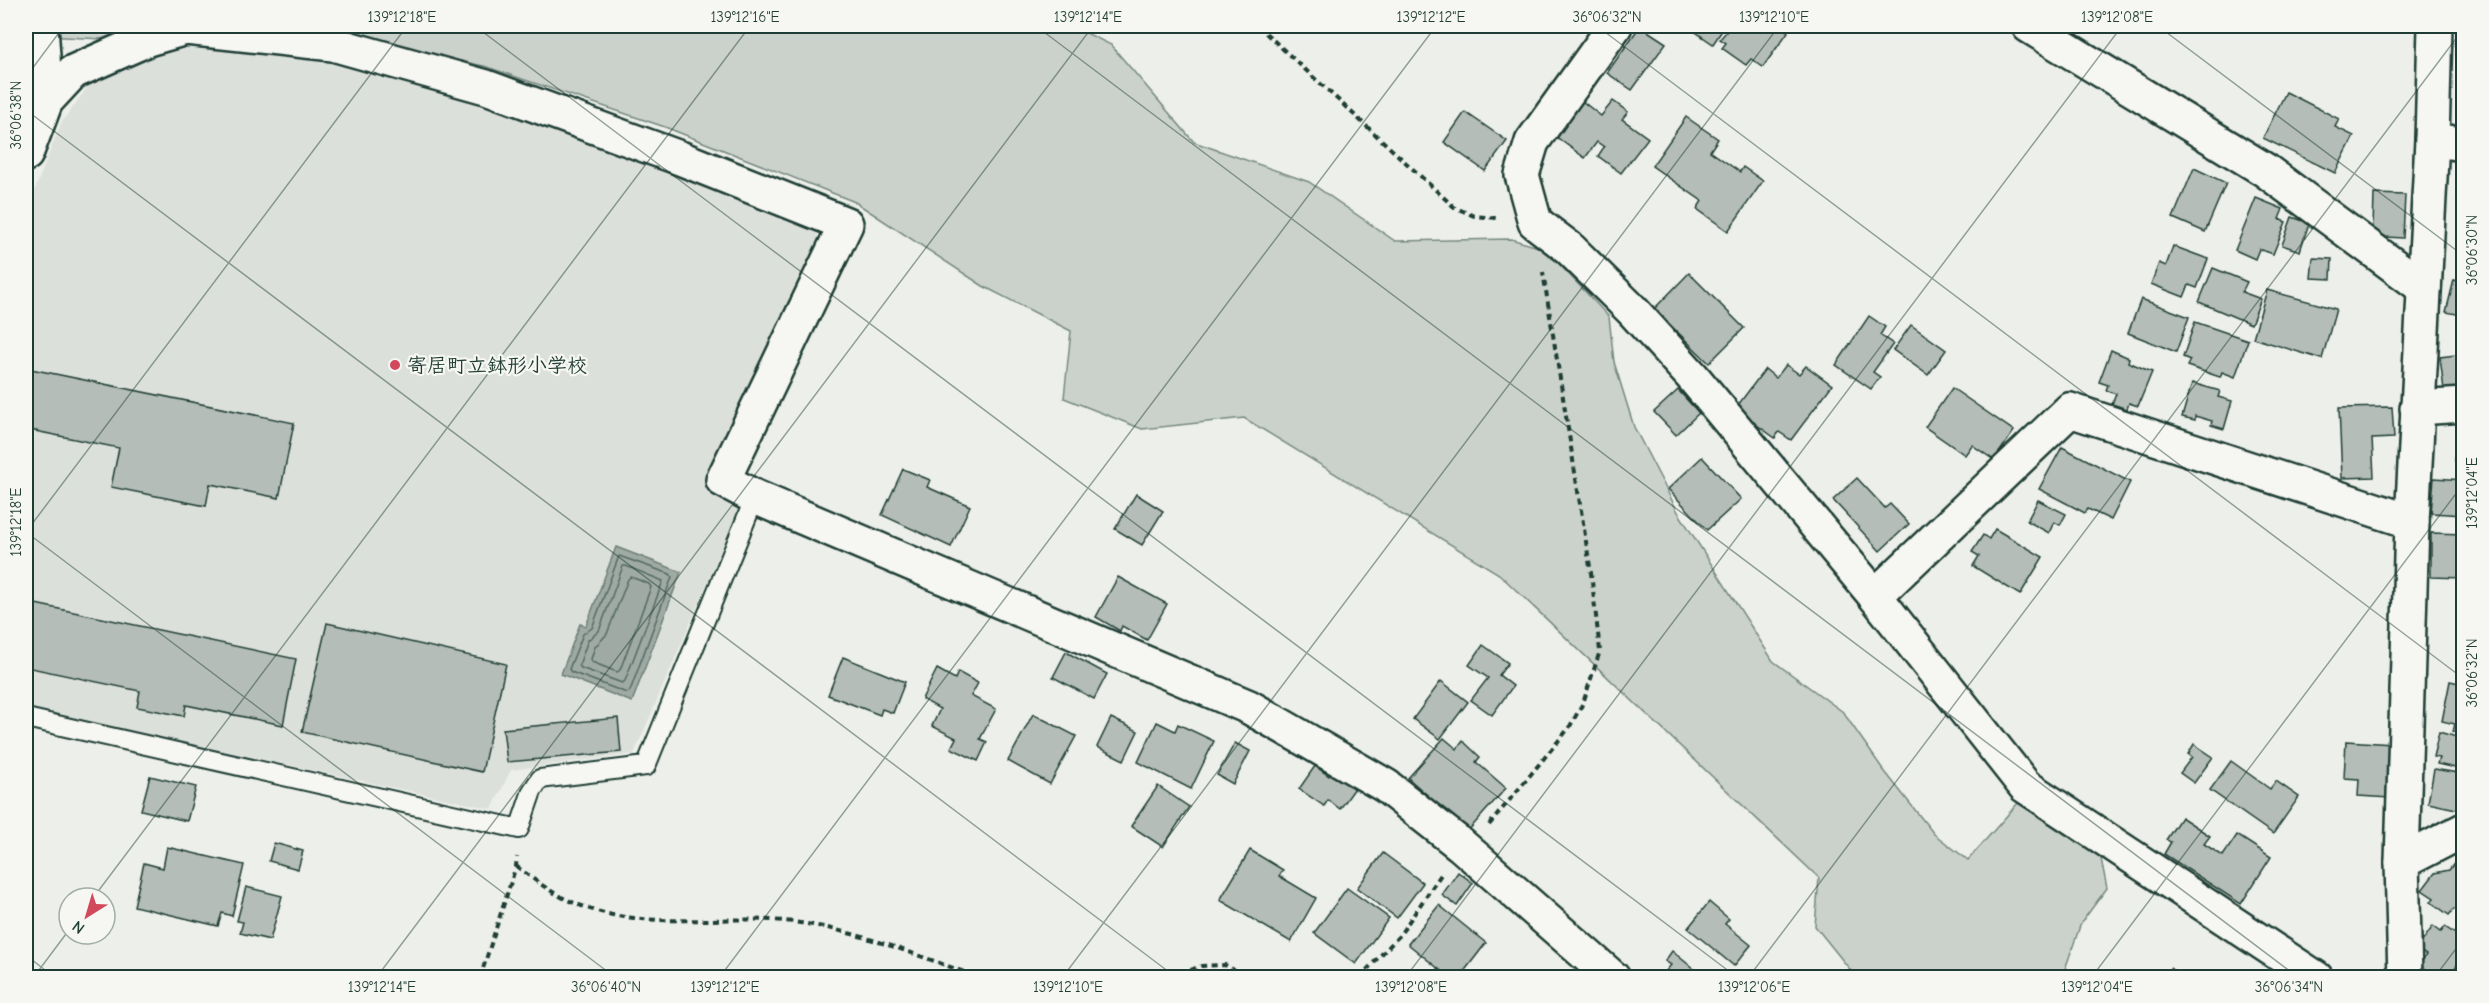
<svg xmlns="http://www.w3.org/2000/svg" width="2489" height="1003" font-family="'Comic Neue','Klee One',sans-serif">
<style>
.built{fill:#dce0db}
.green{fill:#cbd2cc;stroke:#758880;stroke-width:1.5}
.water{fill:#9faaa4;stroke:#6c7e77;stroke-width:1.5}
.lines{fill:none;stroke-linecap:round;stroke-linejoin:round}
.shore{stroke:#526961;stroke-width:1.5}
.building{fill:#b4bdb8;stroke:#1f3d34;stroke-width:1.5}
.service-casing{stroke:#1f3d34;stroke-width:22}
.minor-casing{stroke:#1f3d34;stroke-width:38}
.path{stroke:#1f3d34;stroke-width:4;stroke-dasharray:6 4.5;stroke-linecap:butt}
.service{stroke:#f6f6f2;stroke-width:18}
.minor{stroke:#f6f6f2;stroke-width:33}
.ticks{fill:none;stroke:#1f3d34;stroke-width:1.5;stroke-opacity:0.45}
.poi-dot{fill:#d1495b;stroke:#f6f6f2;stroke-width:2}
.labels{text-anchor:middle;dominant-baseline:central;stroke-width:4.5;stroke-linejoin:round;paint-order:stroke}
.poi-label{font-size:20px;font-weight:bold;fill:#1f3d34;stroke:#f6f6f2;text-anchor:start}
.neatline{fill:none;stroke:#1f3d34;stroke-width:2}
.ticks-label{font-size:15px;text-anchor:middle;fill:#1f3d34}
</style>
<rect width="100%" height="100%" fill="#edefea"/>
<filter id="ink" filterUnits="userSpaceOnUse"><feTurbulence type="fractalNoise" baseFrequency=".0167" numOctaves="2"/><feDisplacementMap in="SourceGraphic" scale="12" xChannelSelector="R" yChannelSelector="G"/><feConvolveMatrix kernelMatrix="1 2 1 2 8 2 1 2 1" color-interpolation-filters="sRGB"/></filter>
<g filter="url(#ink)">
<!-- built -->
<path class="built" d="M190 42 294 54 381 73 609 147 812 221 820 242 709 488 741 505 634 754 511 770 492 809 26 708V212L61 123 92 81 138 55Z"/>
<!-- green -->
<g class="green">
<path d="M26 26H153L122 40 26 35Z"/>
<path d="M298 26H1072L1111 45 1194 142 1309 182 1395 241 1511 239 1545 249 1609 317 1614 362 1634 427 1678 512 1773 661 1843 712 1882 768 1934 834 1968 860 2018 803 2100 854 2107 888 2081 923 2063 975 2066 977H1856L1815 926 1819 878 1499 574 1244 418 1142 429 1064 398 1071 331 983 286 855 202 665 127 484 66Z"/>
</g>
<!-- water -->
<path class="water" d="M616 547 681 572 632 702 561 674 580 624 586 626Z"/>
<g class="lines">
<!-- shore -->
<g class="shore">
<path d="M619 556 670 574 672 577 630 691 627 693 571 672 569 669 583 634 592 628Z"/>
<path d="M623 566H626L663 581 625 681 622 683 581 668 579 665 588 640 599 631Z"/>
<path d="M631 577 649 584 651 587 620 670 617 672 592 662 591 659 595 647 607 634 628 579Z"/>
</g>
</g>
<!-- building -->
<g class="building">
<path d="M1640 26 1666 43 1632 90 1607 73Z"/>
<path d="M1687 26H1725L1713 44Z"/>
<path d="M1731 26H1761L1767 29 1769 26H1780L1788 32 1763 67 1751 59 1746 65 1722 48 1726 43 1720 39Z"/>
<path d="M2286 92 2339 119 2335 127 2354 136 2335 173 2263 138Z"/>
<path d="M1582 101 1601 116 1613 101 1628 112 1622 119 1648 138 1621 173 1598 156 1604 147 1597 142 1585 158 1555 136Z"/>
<path d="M1465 112 1507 141 1485 171 1444 142Z"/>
<path d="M1686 117 1718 139 1710 151 1740 172 1743 167 1763 181 1728 231 1697 209 1702 201 1652 166Z"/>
<path d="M2194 168 2226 183 2205 232 2173 218Z"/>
<path d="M2374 194 2405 195 2403 238 2386 237 2373 228Z"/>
<path d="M2256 198 2283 209 2279 219 2286 222 2273 254 2259 249 2255 259 2235 250Z"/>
<path d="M2292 217 2309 223 2300 251 2282 245Z"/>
<path d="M2173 246 2208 259 2197 288 2189 285 2184 297 2151 284 2159 263 2166 266Z"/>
<path d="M2313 258 2332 259 2331 279 2311 278Z"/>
<path d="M2213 268 2247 282 2242 292 2261 299 2251 324 2199 302Z"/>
<path d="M1689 273 1744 328 1709 363 1654 309Z"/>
<path d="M2464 279V322L2461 321 2462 315 2446 312 2454 280 2463 282Z"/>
<path d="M2267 290 2336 309 2322 359 2253 338Z"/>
<path d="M2141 299 2189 317 2176 352 2128 333Z"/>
<path d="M1869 316 1885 327 1880 335 1893 344 1873 372 1880 377 1871 389 1836 365Z"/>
<path d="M2195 322 2248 340 2235 377 2222 372 2220 377 2187 366 2190 360 2183 357Z"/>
<path d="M1911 325 1946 350 1928 375 1893 350Z"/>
<path d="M2111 350 2129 358 2128 362 2152 372 2138 406 2129 403 2127 409 2112 404 2116 394 2106 390 2108 385 2099 382Z"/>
<path d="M2464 354V388L2444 390 2440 357Z"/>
<path d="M1786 365 1799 374 1806 366 1832 385 1791 440 1779 432 1775 438 1735 409 1765 369 1776 378Z"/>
<path d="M26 368 294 423 279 498 210 484 206 506 111 487 119 448 30 430 26 450Z"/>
<path d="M2192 383 2220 391 2218 397 2232 401 2224 429 2211 425 2212 421 2195 416V420L2182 417Z"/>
<path d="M1952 388 2014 431 1994 460 1972 445 1965 455 1925 427Z"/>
<path d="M1678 390 1699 413 1676 435 1654 412Z"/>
<path d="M2392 407 2394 438 2372 439 2374 477 2342 478 2339 408Z"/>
<path d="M2457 426 2464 427V462L2455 461Z"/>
<path d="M2062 447 2130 482 2111 520 2088 509 2085 513 2039 489Z"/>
<path d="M1702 457 1741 499 1707 530 1668 489Z"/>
<path d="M903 469 930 480 927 487 970 506 951 547 882 515Z"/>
<path d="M1857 478 1885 508 1890 504 1909 524 1880 551 1833 500Z"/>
<path d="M2434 478 2464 480V515L2431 513Z"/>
<path d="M1136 494 1163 511 1142 545 1115 529Z"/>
<path d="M2038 500 2066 514 2060 525 2054 522 2049 533 2027 521Z"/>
<path d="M1995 529 2043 557 2020 595 1973 566 1979 556 1972 552 1983 535 1989 539Z"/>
<path d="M2431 533 2464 534V578L2431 577Z"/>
<path d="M1118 577 1167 604 1147 640 1122 626 1120 631 1096 617Z"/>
<path d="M26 602 296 659 283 725 186 705 184 716 137 707 140 691 26 667Z"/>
<path d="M327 623 506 664 482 772 302 732Z"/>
<path d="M1483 645 1508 663 1499 675 1513 686 1492 715 1471 700 1488 678 1469 665Z"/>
<path d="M1066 652 1107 674 1094 699 1053 677Z"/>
<path d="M843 657 905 682 893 713 882 709 880 715 828 695Z"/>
<path d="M937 669 955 679 958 672 978 683 971 696 996 709 980 739 987 742 978 761 951 748 956 738 932 726 940 709 922 699Z"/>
<path d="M1441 681 1468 702 1440 739 1413 719Z"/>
<path d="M2450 681 2464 684V734L2453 732 2455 724 2442 721Z"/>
<path d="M1033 714 1076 736 1050 784 1008 761Z"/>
<path d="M618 718 621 752 507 762 503 729Z"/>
<path d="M1111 718 1138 731 1124 760 1097 747Z"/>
<path d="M1157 722 1175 731 1178 724 1214 741 1191 789 1138 762Z"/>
<path d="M2439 732 2464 739V770L2437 764 2439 758 2433 757Z"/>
<path d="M1444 738 1457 749 1463 741 1480 757 1476 762 1506 788 1468 831 1408 778Z"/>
<path d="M2346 741 2393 744 2390 798 2358 796 2359 779 2344 778Z"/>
<path d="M1235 743 1250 751 1233 784 1217 775Z"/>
<path d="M2194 744 2213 757 2194 783 2180 773 2192 757 2188 754Z"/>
<path d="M2231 761 2270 789 2276 781 2299 797 2273 834 2210 790Z"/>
<path d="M1315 766 1329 776 1332 772 1355 788 1340 809 1328 800 1324 806 1299 789Z"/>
<path d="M2434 769 2464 774 2461 810 2428 803Z"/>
<path d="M150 776 196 787 187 821 141 810Z"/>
<path d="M1158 786 1189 807 1163 847 1131 826Z"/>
<path d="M2181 817 2210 836 2204 844 2223 856 2237 835 2271 857 2241 904 2164 854 2171 842 2166 840Z"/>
<path d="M274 843 303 851 298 869 269 861Z"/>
<path d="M167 847 244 865 232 916 222 913 218 926 134 906 144 863 163 868Z"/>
<path d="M1250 850 1283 870 1279 876 1316 898 1291 942 1220 900Z"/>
<path d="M1383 853 1423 883 1397 918 1357 888Z"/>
<path d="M2456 861 2464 866V916L2454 909 2449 915 2431 902 2434 898 2422 890 2435 873 2449 870Z"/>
<path d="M1458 872 1473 883 1457 906 1442 895Z"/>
<path d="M246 887 282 896 270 940 240 933 243 922 237 921Z"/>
<path d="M1347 888 1389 918 1356 964 1314 933Z"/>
<path d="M1709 902 1729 919 1725 924 1751 945 1734 966 1688 928Z"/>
<path d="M1439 905 1486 943 1459 978H1450L1408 944Z"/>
<path d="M2433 926 2441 932 2445 927 2464 940V955L2448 978H2439L2420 965 2426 955 2417 949Z"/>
<path d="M1672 951 1705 978H1660L1671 965 1665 961Z"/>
<path d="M2170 968 2183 978H2163Z"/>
<path d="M229 973 243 978H228Z"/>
</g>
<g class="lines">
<defs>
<path id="service" d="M26 718 519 829 532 791 540 779 646 766 755 497"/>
<g id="minor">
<path d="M41 26 46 101"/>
<path d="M1615 26 1532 142 1522 175 1535 222 1569 248 1632 310 1692 376 1875 596 2025 786 2316 978"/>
<path d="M2029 26 2265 170 2424 288"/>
<path d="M2432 140 2464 144"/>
<path d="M26 154 46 101 73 72 148 39 186 28 333 44 486 87 680 158 846 224 723 480 755 497 1249 707 1386 786 1461 845 1613 978"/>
<path d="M2417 408 2464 405"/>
<path d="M1875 596 2070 410 2412 522"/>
<path d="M2402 862 2464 830"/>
<path d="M2405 978 2402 862 2412 522 2432 140 2435 26"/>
</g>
</defs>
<!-- service casing -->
<use href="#service" class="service-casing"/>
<!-- minor casing -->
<use href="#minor" class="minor-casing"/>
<!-- path -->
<g class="path">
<path d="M1258 26 1454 207 1474 216 1497 218"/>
<path d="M1489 825 1569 728 1583 703 1600 651 1591 573 1543 272"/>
<path d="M516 866C537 882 557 897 582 906 651 933 734 911 807 924 867 934 924 958 981 978"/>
<path d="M480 978 516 866 517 857"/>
<path d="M1171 978 1201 966 1225 965 1248 978"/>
<path d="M1359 978 1399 936 1442 873"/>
</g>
<!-- service -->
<use href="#service" class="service"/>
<!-- minor -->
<use href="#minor" class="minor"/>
</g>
</g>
<!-- ticks -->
<path class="ticks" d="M475 26 1738 978M1036 26 2299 978M1597 26 2464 679M2158 26 2464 256M26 77 64 26M26 110 1177 978M26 532 407 26M26 532 616 978M93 898 750 26M26 955 55 978M33 978 69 930M376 978 1093 26M719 978 1436 26M1062 978 1779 26M1405 978 2122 26M1748 978 2464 28M2091 978 2464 483M2434 978 2464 938"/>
<!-- markers -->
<circle class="poi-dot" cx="395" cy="365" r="6"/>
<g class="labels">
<!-- poi labels -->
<g class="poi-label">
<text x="407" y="365">寄居町立鉢形小学校</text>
</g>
</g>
<!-- margin -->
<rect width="2489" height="1003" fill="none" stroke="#f6f6f2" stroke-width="66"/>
<!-- north arrow -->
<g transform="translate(87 916) rotate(217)"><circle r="28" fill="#f6f6f2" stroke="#a0aca6" stroke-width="1.5"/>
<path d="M0-4.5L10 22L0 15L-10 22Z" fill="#d1495b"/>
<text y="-9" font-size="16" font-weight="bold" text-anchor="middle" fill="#1f3d34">N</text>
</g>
<rect x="33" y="33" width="2423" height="937" class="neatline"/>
<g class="ticks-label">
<text x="402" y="22">139°12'18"E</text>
<text x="745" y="22">139°12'16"E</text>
<text x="1088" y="22">139°12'14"E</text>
<text x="1431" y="22">139°12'12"E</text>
<text x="1607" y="22">36°06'32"N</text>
<text x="1774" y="22">139°12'10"E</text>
<text x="2117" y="22">139°12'08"E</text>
<text transform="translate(16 115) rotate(-90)" y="5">36°06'38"N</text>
<text transform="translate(2472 250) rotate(-90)" y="5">36°06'30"N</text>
<text transform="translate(2472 493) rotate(-90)" y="5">139°12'04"E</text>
<text transform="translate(16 522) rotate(-90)" y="5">139°12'18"E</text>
<text transform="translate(2472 673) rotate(-90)" y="5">36°06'32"N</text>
<text x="382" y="992">139°12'14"E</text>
<text x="606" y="992">36°06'40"N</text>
<text x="725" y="992">139°12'12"E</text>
<text x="1068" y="992">139°12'10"E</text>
<text x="1411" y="992">139°12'08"E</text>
<text x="1754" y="992">139°12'06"E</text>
<text x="2097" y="992">139°12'04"E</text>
<text x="2289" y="992">36°06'34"N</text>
</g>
</svg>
